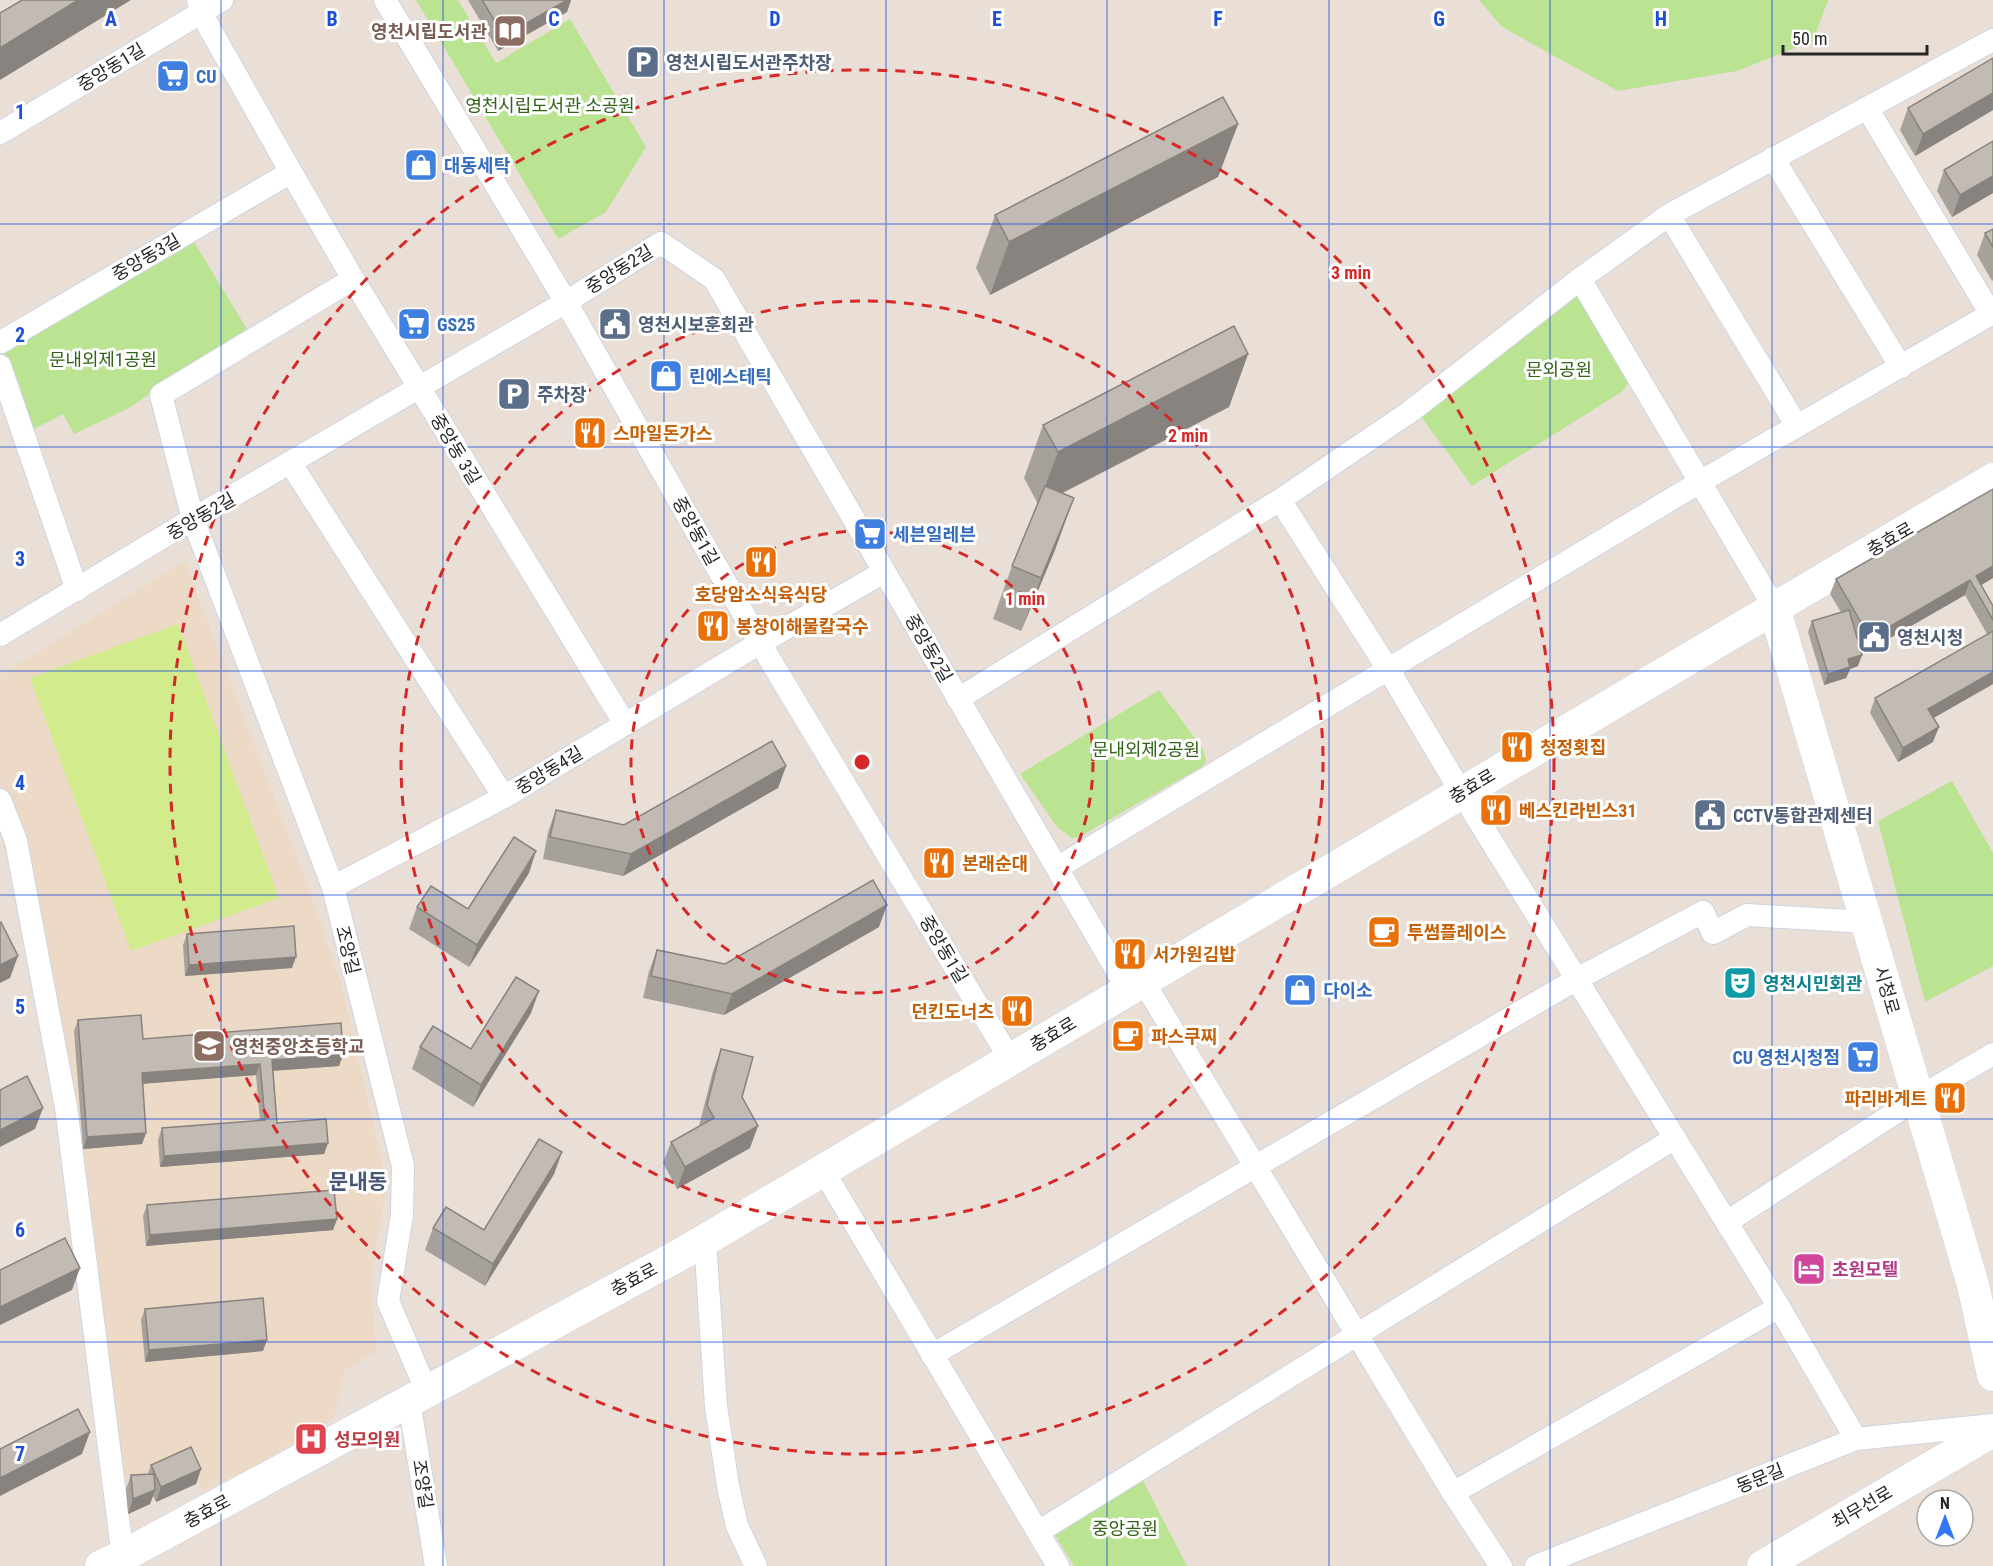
<svg xmlns="http://www.w3.org/2000/svg" width="1993" height="1566" font-family="'Roboto Condensed','Noto Sans KR',sans-serif">
<style>
.education{fill:#eddac6}
.green{fill:#bae392}
.pitch{fill:#d1eb8d}
.lines{fill:none;stroke-linecap:round;stroke-linejoin:round}
.street-casing{stroke:#cdd4e1;stroke-width:24}
.secondary-casing{stroke:#cdd4e1;stroke-width:33}
.street{stroke:#fff;stroke-width:22}
.secondary{stroke:#fff;stroke-width:32}
.wall{fill:#a7a19b}
.shaded-wall{fill:#88837e}
.building{fill:#c2bbb4;stroke:#88837e;stroke-width:1.5}
.grid{fill:none;stroke:#1d4ed8;stroke-width:1.5;stroke-opacity:0.55}
.ring{fill:none;stroke:#d62828;stroke-width:3;stroke-dasharray:10 8}
.labels{text-anchor:middle;dominant-baseline:central;stroke-width:6;stroke-linejoin:round;paint-order:stroke}
.education-label{font-size:18px;font-weight:bold;fill:#785e54;stroke:#fff;text-anchor:end}
.service-label{font-size:18px;font-weight:bold;fill:#4e5e75;stroke:#fff;text-anchor:start}
.street-label{font-size:18px;fill:#272727;stroke:#fff}
.shop-label{font-size:18px;font-weight:bold;fill:#366cbe;stroke:#fff;text-anchor:start}
.park-label{font-size:18px;fill:#326317;stroke:#fff}
.food-label{font-size:18px;font-weight:bold;fill:#c56008;stroke:#fff;text-anchor:start}
.culture-label{font-size:18px;font-weight:bold;fill:#0d838f;stroke:#fff;text-anchor:start}
.hotel-label{font-size:18px;font-weight:bold;fill:#b23c85;stroke:#fff;text-anchor:start}
.health-label{font-size:18px;font-weight:bold;fill:#be3a42;stroke:#fff;text-anchor:start}
.quarter-label{font-size:21px;font-weight:bold;fill:#475777;stroke:#fff}
.grid-label{font-size:20px;text-anchor:middle;font-weight:bold;fill:#1d4ed8;stroke:#fff;stroke-width:6;stroke-linejoin:round;paint-order:stroke}
.centre{fill:#d62828;stroke:#fff;stroke-width:3}
.ring-label{font-size:18px;text-anchor:middle;font-weight:bold;fill:#d62828;stroke:#fff;stroke-width:6;stroke-linejoin:round;paint-order:stroke}
</style>
<rect width="100%" height="100%" fill="#eadfd7"/>
<!-- education -->
<path class="education" d="M185 561 315 905 341 983 387 1182 371 1279 376 1351 345 1371 334 1418 247 1471 203 1491 187 1457 119 1487 21 839 0 785V675Z"/>
<!-- green -->
<g class="green">
<path d="M416 0H458L496 63 570 19 646 147 606 212 558 239Z"/>
<path d="M1479 0H1828L1813 41 1737 71 1618 91 1502 27Z"/>
<path d="M194 242 247 329 127 409 74 434 63 414 28 432 2 355Z"/>
<path d="M1576 290 1624 373 1628 383 1623 391 1472 486 1417 411Z"/>
<path d="M1159 690 1203 749 1206 761 1203 766 1079 837 1072 838 1058 828 1020 774Z"/>
<path d="M1952 781 1993 853V966L1925 1002 1878 821Z"/>
<path d="M1140 1475 1187 1566H1074L1052 1530Z"/>
</g>
<!-- pitch -->
<path class="pitch" d="M178 624 279 898 131 951 30 678Z"/>
<g class="lines">
<defs>
<g id="street">
<path d="M198 0 201 13 291 172 353 279 625 724"/>
<path d="M385 0 566 302 760 643 1010 1059"/>
<path d="M0 133 222 0"/>
<path d="M1773 158 1901 367"/>
<path d="M1669 215 1797 426"/>
<path d="M353 279 161 395 193 519 333 887 403 1166 402 1215 388 1301 427 1392"/>
<path d="M1580 279 1774 607"/>
<path d="M1 342 291 172"/>
<path d="M0 366 77 590"/>
<path d="M291 464 504 797"/>
<path d="M0 635 193 519 566 302 661 243 714 279 1128 990"/>
<path d="M958 699 1280 500"/>
<path d="M0 800 16 841 66 1107 124 1566"/>
<path d="M1057 868 1700 482 1991 314 1867 108"/>
<path d="M333 887 504 797 760 643 884 572"/>
<path d="M1143 981 1453 1493 1501 1566"/>
<path d="M823 1170 1058 1566"/>
<path d="M1727 1222 1918 1098 1993 1054"/>
<path d="M705 1240 716 1406 728 1486 737 1526 756 1566"/>
<path d="M932 1355 1577 979 1703 912 1713 933 1747 915 1867 922"/>
<path d="M409 1401 436 1566"/>
<path d="M1856 1439 1779 1307 1461 792 1388 669 1280 500 1411 411 1580 279 1669 215 1993 40"/>
<path d="M1453 1493 1779 1307"/>
<path d="M1038 1532 1675 1138"/>
<path d="M1536 1566 1856 1439 1993 1425"/>
</g>
<g id="secondary">
<path d="M1774 607 1973 1285 1993 1375"/>
<path d="M101 1566 123 1556 683 1253 1993 479"/>
<path d="M1763 1566 1993 1431"/>
</g>
</defs>
<!-- street casing -->
<use href="#street" class="street-casing"/>
<!-- secondary casing -->
<use href="#secondary" class="secondary-casing"/>
<!-- street -->
<use href="#street" class="street"/>
<!-- secondary -->
<use href="#secondary" class="secondary"/>
</g>
<!-- wall -->
<g class="wall">
<path d="M468 0H571L567 12 498 51Z"/>
<path d="M1993 58V110L1915 156 1900 130 1908 108Z"/>
<path d="M1238 124 1218 177 990 295 976 268 995 215Z"/>
<path d="M1993 141V193L1952 217 1937 191 1944 170Z"/>
<path d="M1993 229V280L1992 281 1977 255 1985 233Z"/>
<path d="M1248 354 1229 407 1063 493 1055 550 1021 631 993 619 1012 566 1038 504 1024 478 1043 425Z"/>
<path d="M1993 489 1981 585 1993 606V684L1933 718V742L1898 762 1870 713 1875 698 1987 634 1965 595 1864 653 1859 642 1858 666 1850 669 1846 678 1824 685 1808 632 1812 621 1841 612 1830 594 1836 579Z"/>
<path d="M786 766 778 788 623 876 543 859 548 832 556 810 624 825Z"/>
<path d="M529 873 469 967 409 929 417 907 468 909Z"/>
<path d="M879 927 724 1015 643 998 649 971 657 950 725 964Z"/>
<path d="M187 934 292 968 185 976 183 945Z"/>
<path d="M531 1013 473 1107 412 1069 420 1047 471 1049Z"/>
<path d="M78 1020 143 1039 343 1055 339 1066 273 1071 277 1123 328 1143 324 1154 160 1167 158 1140 162 1128 260 1121 256 1075 142 1084 146 1133 142 1144 83 1149 74 1031Z"/>
<path d="M721 1049 742 1097 750 1148 677 1189 663 1163 671 1142 699 1126 713 1071Z"/>
<path d="M562 1152 554 1174 485 1286 425 1250 433 1228 484 1230Z"/>
<path d="M147 1205 337 1219 333 1230 146 1246 143 1216Z"/>
<path d="M145 1309 263 1351 145 1362 141 1320Z"/>
<path d="M151 1465 201 1469 196 1484 156 1502 153 1496 150 1504 128 1514 126 1489 131 1475 148 1474Z"/>
</g>
<!-- shaded-wall -->
<g class="shaded-wall">
<path d="M78 0H131L0 80V48Z"/>
<path d="M567 0H571L567 12 498 51 504 36Z"/>
<path d="M1993 93V110L1915 156 1923 134Z"/>
<path d="M1238 124 1218 177 990 295 1009 242Z"/>
<path d="M1993 176V193L1952 217 1960 195Z"/>
<path d="M1248 354 1229 407 1038 505 1058 452Z"/>
<path d="M1074 498 1055 550 1021 631 1041 578Z"/>
<path d="M1993 566V578L1975 589 1976 576Z"/>
<path d="M1970 580 1965 595 1864 653 1870 638Z"/>
<path d="M1862 655 1858 666 1850 669 1846 678 1824 685 1828 674 1848 659Z"/>
<path d="M1993 672V684L1923 724 1928 709Z"/>
<path d="M1939 727 1933 742 1898 762 1903 748Z"/>
<path d="M786 766 778 788 623 876 631 854Z"/>
<path d="M536 851 529 873 469 967 477 945Z"/>
<path d="M887 905 879 927 724 1015 732 994Z"/>
<path d="M18 956 10 978 0 983V965Z"/>
<path d="M296 957 292 968 185 976 189 965Z"/>
<path d="M539 991 531 1013 473 1107 481 1085Z"/>
<path d="M343 1055 339 1066 268 1071 272 1060Z"/>
<path d="M260 1064 256 1075 138 1084 142 1073Z"/>
<path d="M43 1108 35 1129 0 1147V1130Z"/>
<path d="M758 1126 750 1148 677 1189 685 1167Z"/>
<path d="M146 1133 142 1144 83 1149 87 1137Z"/>
<path d="M328 1143 324 1154 160 1167 164 1156Z"/>
<path d="M562 1152 554 1174 485 1286 493 1264Z"/>
<path d="M337 1219 333 1230 146 1246 150 1235Z"/>
<path d="M80 1268 72 1290 0 1325V1307Z"/>
<path d="M267 1340 263 1351 145 1362 149 1350Z"/>
<path d="M90 1432 82 1454 0 1496V1478Z"/>
<path d="M201 1469 196 1484 156 1502 161 1487Z"/>
<path d="M155 1490 150 1504 128 1514 133 1499Z"/>
</g>
<!-- building -->
<g class="building">
<path d="M22 0H78L0 48V13Z"/>
<path d="M482 0H567L504 36Z"/>
<path d="M1993 58V93L1923 134 1908 108Z"/>
<path d="M1223 97 1238 124 1009 242 995 215Z"/>
<path d="M1993 141V176L1960 195 1944 170Z"/>
<path d="M1993 229V247L1985 233Z"/>
<path d="M1234 326 1248 354 1058 452 1043 425Z"/>
<path d="M1045 486 1074 498 1041 578 1012 566Z"/>
<path d="M1993 489V566L1976 576 1993 606V620L1970 580 1870 638 1836 579Z"/>
<path d="M1849 610 1862 655 1848 659 1850 667 1828 674 1812 621Z"/>
<path d="M1993 631V672L1928 709 1939 727 1903 748 1875 698Z"/>
<path d="M772 741 786 766 631 854 550 837 556 810 624 825Z"/>
<path d="M514 837 536 851 477 945 417 907 431 886 468 909Z"/>
<path d="M873 880 887 905 732 994 651 976 657 950 725 964Z"/>
<path d="M1 922 18 956 0 965V923Z"/>
<path d="M294 926 296 957 189 965 187 934Z"/>
<path d="M516 977 539 991 481 1085 420 1047 433 1026 471 1049Z"/>
<path d="M141 1015 143 1039 341 1023 343 1055 272 1060 277 1123 326 1119 328 1143 164 1156 162 1128 265 1120 260 1064 142 1073 146 1133 87 1137 78 1020Z"/>
<path d="M721 1049 753 1057 742 1097 758 1126 685 1167 671 1142 714 1118 707 1105Z"/>
<path d="M27 1076 43 1108 0 1130V1090Z"/>
<path d="M539 1139 562 1152 493 1264 433 1228 446 1207 484 1230Z"/>
<path d="M334 1190 337 1219 150 1235 147 1205Z"/>
<path d="M65 1238 80 1268 0 1307V1270Z"/>
<path d="M263 1298 267 1340 149 1350 145 1309Z"/>
<path d="M78 1409 90 1432 0 1478V1449Z"/>
<path d="M191 1447 201 1469 161 1487 151 1465Z"/>
<path d="M154 1474 155 1490 133 1499 131 1475Z"/>
</g>
<!-- grid -->
<path class="grid" d="M221 0V1566M443 0V1566M664 0V1566M886 0V1566M1107 0V1566M1329 0V1566M1550 0V1566M1772 0V1566M0 224H1993M0 447H1993M0 671H1993M0 895H1993M0 1119H1993M0 1342H1993"/>
<!-- distance rings -->
<g class="ring">
<circle cx="862" cy="762" r="231"/>
<circle cx="862" cy="762" r="461"/>
<circle cx="862" cy="762" r="692"/>
</g>
<!-- icons -->
<defs>
<symbol id="library-square" viewBox="-11 -11 22 22"><rect x="-9" y="-9" width="18" height="18" rx="4" fill="#8d6e63" stroke="#fff"/><path d="M-6-4Q-3-5.5-.7-3.5V5Q-3 3-6 4ZM6-4Q3-5.5 .7-3.5V5Q3 3 6 4Z" fill="#fff"/></symbol>
<symbol id="parking-square" viewBox="-11 -11 22 22"><rect x="-9" y="-9" width="18" height="18" rx="4" fill="#5c6f8a" stroke="#fff"/><path d="M-3.5-5.5H1a3.5 3.5 0 0 1 0 7H-1V5.5H-3.5ZM-1-3.4V-.6H.8a1.4 1.4 0 0 0 0-2.8Z" fill="#fff"/></symbol>
<symbol id="supermarket-square" viewBox="-11 -11 22 22"><rect x="-9" y="-9" width="18" height="18" rx="4" fill="#3f7fe0" stroke="#fff"/><path d="M-6-5.5h2.5l.6 2H6L4.5 2H-2.5L-4.4-4H-6ZM-1.5 3.2a1.3 1.3 0 1 0 .1 0ZM3 3.2a1.3 1.3 0 1 0 .1 0Z" fill="#fff"/></symbol>
<symbol id="shop-square" viewBox="-11 -11 22 22"><rect x="-9" y="-9" width="18" height="18" rx="4" fill="#3f7fe0" stroke="#fff"/><path d="M-5-2.5h2.3a2.7 3.5 0 0 1 5.4 0H5L5.5 6h-11ZM-1.5-2.5h3a1.5 2.3 0 0 0-3 0Z" fill="#fff"/></symbol>
<symbol id="civic-square" viewBox="-11 -11 22 22"><rect x="-9" y="-9" width="18" height="18" rx="4" fill="#5c6f8a" stroke="#fff"/><path d="M-.6-6.5H3V-4.5H.6V-3L4-1V1h2V6H-6V1h2V-1L-.6-3ZM-1.2 2.5V6h2.4V2.5Z" fill="#fff"/></symbol>
<symbol id="restaurant-square" viewBox="-11 -11 22 22"><rect x="-9" y="-9" width="18" height="18" rx="4" fill="#e8710a" stroke="#fff"/><path d="M-5-6h1v4h1v-4h1v4h1v-4h1v5L-1.5 .5V6h-2V.5L-5-1ZM5-6V6H3V1.5H1.5Q1.5-4 5-6Z" fill="#fff"/></symbol>
<symbol id="cafe-square" viewBox="-11 -11 22 22"><rect x="-9" y="-9" width="18" height="18" rx="4" fill="#e8710a" stroke="#fff"/><path d="M-5.5-4.5H6V0H3Q3 3.5 0 3.5H-2.5Q-5.5 3.5-5.5 0ZM3-3.2v2h1.7v-2ZM-6 4.5H4V6H-6Z" fill="#fff"/></symbol>
<symbol id="theatre-square" viewBox="-11 -11 22 22"><rect x="-9" y="-9" width="18" height="18" rx="4" fill="#0f9aa8" stroke="#fff"/><path d="M-5-5.5Q0-4 5-5.5V0Q5 5 0 6Q-5 5-5 0ZM-3.3-2.5H-1v1.5H-3.3ZM1-2.5H3.3v1.5H1ZM-2.8 1Q0 5.5 2.8 1Z" fill="#fff"/></symbol>
<symbol id="school-square" viewBox="-11 -11 22 22"><rect x="-9" y="-9" width="18" height="18" rx="4" fill="#8d6e63" stroke="#fff"/><path d="M0-5L7-2L0 1L-7-2ZM-4 1L0 2.5L4 1V4Q0 6-4 4Z" fill="#fff"/></symbol>
<symbol id="hotel-square" viewBox="-11 -11 22 22"><rect x="-9" y="-9" width="18" height="18" rx="4" fill="#d1479c" stroke="#fff"/><path d="M-6-4.5h1.5V1H6V5H4.5V3h-9V5H-6ZM-4 0a1.8 1.8 0 1 1 3.6 0ZM.5 0V-2.5h3Q6-2.5 6 0Z" fill="#fff"/></symbol>
<symbol id="hospital-square" viewBox="-11 -11 22 22"><rect x="-9" y="-9" width="18" height="18" rx="4" fill="#e0444e" stroke="#fff"/><path d="M-5-5h3v3.5h4V-5h3V5h-3V1.5h-4V5h-3Z" fill="#fff"/></symbol>
</defs>
<g fill-rule="evenodd">
<use href="#library-square" x="491" y="12" width="38" height="38"/>
<use href="#parking-square" x="624" y="43" width="38" height="38"/>
<use href="#supermarket-square" x="154" y="57" width="38" height="38"/>
<use href="#shop-square" x="402" y="146" width="38" height="38"/>
<use href="#supermarket-square" x="395" y="305" width="38" height="38"/>
<use href="#civic-square" x="596" y="305" width="38" height="38"/>
<use href="#shop-square" x="647" y="357" width="38" height="38"/>
<use href="#parking-square" x="495" y="375" width="38" height="38"/>
<use href="#restaurant-square" x="571" y="414" width="38" height="38"/>
<use href="#supermarket-square" x="851" y="515" width="38" height="38"/>
<use href="#restaurant-square" x="742" y="543" width="38" height="38"/>
<use href="#restaurant-square" x="694" y="607" width="38" height="38"/>
<use href="#civic-square" x="1855" y="618" width="38" height="38"/>
<use href="#restaurant-square" x="1498" y="728" width="38" height="38"/>
<use href="#restaurant-square" x="1477" y="791" width="38" height="38"/>
<use href="#civic-square" x="1691" y="796" width="38" height="38"/>
<use href="#restaurant-square" x="920" y="844" width="38" height="38"/>
<use href="#cafe-square" x="1365" y="913" width="38" height="38"/>
<use href="#restaurant-square" x="1111" y="935" width="38" height="38"/>
<use href="#theatre-square" x="1721" y="964" width="38" height="38"/>
<use href="#shop-square" x="1281" y="971" width="38" height="38"/>
<use href="#restaurant-square" x="998" y="992" width="38" height="38"/>
<use href="#cafe-square" x="1109" y="1017" width="38" height="38"/>
<use href="#school-square" x="190" y="1027" width="38" height="38"/>
<use href="#supermarket-square" x="1844" y="1038" width="38" height="38"/>
<use href="#restaurant-square" x="1931" y="1079" width="38" height="38"/>
<use href="#hotel-square" x="1790" y="1250" width="38" height="38"/>
<use href="#hospital-square" x="292" y="1420" width="38" height="38"/>
</g>
<g class="labels">
<!-- education labels -->
<g class="education-label">
<text x="487" y="31">영천시립도서관</text>
<text x="232" y="1046" text-anchor="start">영천중앙초등학교</text>
</g>
<!-- service labels -->
<g class="service-label">
<text x="666" y="62">영천시립도서관주차장</text>
<text x="638" y="324">영천시보훈회관</text>
<text x="537" y="394">주차장</text>
<text x="1897" y="637">영천시청</text>
<text x="1733" y="815">CCTV통합관제센터</text>
</g>
<!-- street labels -->
<g class="street-label">
<text transform="translate(111 67) rotate(-31)">중앙동1길</text>
<text transform="translate(146 257) rotate(-30)">중앙동3길</text>
<text transform="translate(619 269) rotate(-32)">중앙동2길</text>
<text transform="translate(456 449) rotate(59)">중앙동 3길</text>
<text transform="translate(201 516) rotate(-30)">중앙동2길</text>
<text transform="translate(696 531) rotate(61)">중앙동1길</text>
<text transform="translate(1890 539) rotate(-30)">충효로</text>
<text transform="translate(929 648) rotate(60)">중앙동2길</text>
<text transform="translate(549 770) rotate(-31)">중앙동4길</text>
<text transform="translate(1472 786) rotate(-31)">충효로</text>
<text transform="translate(944 949) rotate(59)">중앙동1길</text>
<text transform="translate(348 950) rotate(76)">조양길</text>
<text transform="translate(1887 990) rotate(74)">시청로</text>
<text transform="translate(1053 1034) rotate(-31)">충효로</text>
<text transform="translate(634 1279) rotate(-28)">충효로</text>
<text transform="translate(1760 1478) rotate(-22)">동문길</text>
<text transform="translate(423 1484) rotate(81)">조양길</text>
<text transform="translate(1862 1507) rotate(-30)">최무선로</text>
<text transform="translate(207 1511) rotate(-28)">충효로</text>
</g>
<!-- shop labels -->
<g class="shop-label">
<text x="196" y="76">CU</text>
<text x="444" y="165">대동세탁</text>
<text x="437" y="324">GS25</text>
<text x="689" y="376">린에스테틱</text>
<text x="893" y="534">세븐일레븐</text>
<text x="1323" y="990">다이소</text>
<text x="1840" y="1057" text-anchor="end">CU 영천시청점</text>
</g>
<!-- park labels -->
<g class="park-label">
<text x="550" y="105">영천시립도서관 소공원</text>
<text x="103" y="359">문내외제1공원</text>
<text x="1559" y="369">문외공원</text>
<text x="1146" y="749">문내외제2공원</text>
<text x="1125" y="1528">중앙공원</text>
</g>
<!-- food labels -->
<g class="food-label">
<text x="613" y="433">스마일돈가스</text>
<text x="761" y="594" text-anchor="middle">호당암소식육식당</text>
<text x="736" y="626">봉창이해물칼국수</text>
<text x="1540" y="747">청정횟집</text>
<text x="1519" y="810">베스킨라빈스31</text>
<text x="962" y="863">본래순대</text>
<text x="1407" y="932">투썸플레이스</text>
<text x="1153" y="954">서가원김밥</text>
<text x="994" y="1011" text-anchor="end">던킨도너츠</text>
<text x="1151" y="1036">파스쿠찌</text>
<text x="1927" y="1098" text-anchor="end">파리바게트</text>
</g>
<!-- culture labels -->
<g class="culture-label">
<text x="1763" y="983">영천시민회관</text>
</g>
<!-- hotel labels -->
<g class="hotel-label">
<text x="1832" y="1269">초원모텔</text>
</g>
<!-- health labels -->
<g class="health-label">
<text x="334" y="1439">성모의원</text>
</g>
<!-- quarter labels -->
<g class="quarter-label">
<text x="358" y="1182">문내동</text>
</g>
</g>
<g class="grid-label">
<text x="111" y="26">A</text>
<text x="332" y="26">B</text>
<text x="554" y="26">C</text>
<text x="775" y="26">D</text>
<text x="997" y="26">E</text>
<text x="1218" y="26">F</text>
<text x="1439" y="26">G</text>
<text x="1661" y="26">H</text>
<text x="20" y="119">1</text>
<text x="20" y="342">2</text>
<text x="20" y="566">3</text>
<text x="20" y="790">4</text>
<text x="20" y="1014">5</text>
<text x="20" y="1237">6</text>
<text x="20" y="1461">7</text>
</g>
<circle cx="862" cy="762" r="9" class="centre"/>
<g class="ring-label">
<text x="1351" y="279">3 min</text>
<text x="1188" y="442">2 min</text>
<text x="1025" y="605">1 min</text>
</g>
<!-- north arrow -->
<g transform="translate(1945 1518)"><circle r="28" fill="#ffffff" stroke="#a9a9a9" stroke-width="1.5"/>
<path d="M0-4.5L10 22L0 15L-10 22Z" fill="#3276fd"/>
<text y="-9" font-size="16" font-weight="bold" text-anchor="middle" fill="#272727">N</text>
</g>
<!-- scale -->
<path d="M1783 45v9h144v-9" fill="none" stroke="#272727" stroke-width="3"/>
<text x="1792" y="45" font-size="18" fill="#272727" stroke="#ffffff" stroke-width="4.5" paint-order="stroke">50 m</text>
</svg>
